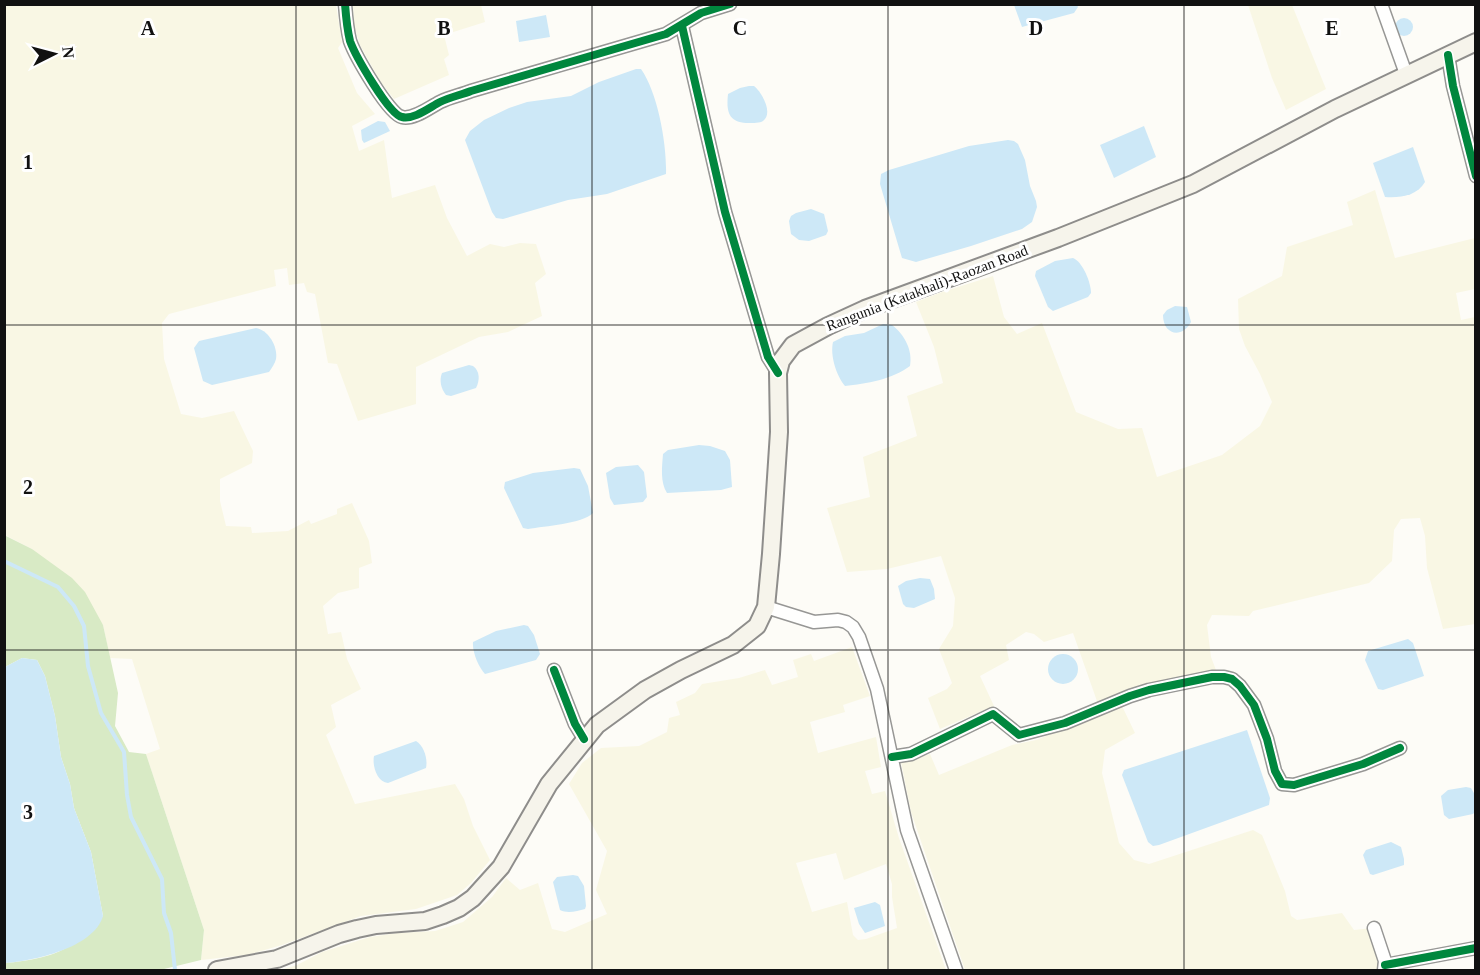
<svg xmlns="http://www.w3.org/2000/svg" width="1480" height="975" font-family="Georgia,serif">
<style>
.farmland{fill:#f9f7e4;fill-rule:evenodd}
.forest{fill:#d8eac5}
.water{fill:#cde8f7}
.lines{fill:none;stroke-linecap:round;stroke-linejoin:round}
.stream{stroke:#cde8f7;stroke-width:4}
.minor-casing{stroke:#979795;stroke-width:15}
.secondary-casing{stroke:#8e8d8b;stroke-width:20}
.minor{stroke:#fffffe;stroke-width:12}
.secondary{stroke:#f6f4eb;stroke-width:16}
.cycleway-casing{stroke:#fff;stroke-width:11}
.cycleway{stroke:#00873e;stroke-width:8}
.grid{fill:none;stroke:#111;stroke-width:1.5;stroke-opacity:0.55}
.labels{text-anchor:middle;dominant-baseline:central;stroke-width:6;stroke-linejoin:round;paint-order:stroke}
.street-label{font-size:15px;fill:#111;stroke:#fff}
.grid-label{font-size:20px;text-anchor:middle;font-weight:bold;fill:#111;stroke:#fff;stroke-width:6;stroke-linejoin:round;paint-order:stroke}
</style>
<rect width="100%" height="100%" fill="#fdfcf7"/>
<!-- farmland -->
<g class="farmland">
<path d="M4 5H336L342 42 338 48 357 93 375 114 352 126 359 151 384 140 392 198 435 185 447 218 467 256 490 244 504 247 520 243 536 244 546 274 535 283 542 316 508 332 479 337 416 367V404L358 421 337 364 328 363 315 294 307 292 304 283 289 285 287 268 274 270 276 286 169 314 162 323 164 359 181 414 202 418 234 411 253 451 252 463 220 479V501L226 526 251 527 252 533 288 531 309 520 311 524 337 514V509L352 503 369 541 372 563 359 568V588L338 593 323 606 328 634 341 632 347 659 361 689 331 705 336 727 326 735 355 804 455 784 464 799 473 826 490 860 471 883 457 895 416 909 361 916 282 945 247 955 201 960 204 930 146 754 160 749 132 659 110 658 103 625 32 549 5 535Z"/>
<path d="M353 5H481L485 22 444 35 449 55 444 59 449 75 394 99 380 81 360 45 354 26Z"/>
<path d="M1248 5H1292L1326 89 1286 110 1272 78Z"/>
<path d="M1375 190 1395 258 1475 238V289L1456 293 1461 320 1475 317V624L1443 629 1427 568 1425 536 1420 518 1401 519 1394 530 1392 561 1369 583 1253 611 1249 616 1212 615 1207 625 1211 657 1216 670 1175 679 1098 704 1073 633 1044 642 1034 634 1026 632 1006 645 1009 660 980 676 994 706 940 729 928 698 947 689 952 683 939 649 953 626 955 598 941 556 887 569 847 572 827 508 870 497 863 457 917 436 907 396 943 383 934 347 916 302 942 292 993 276 1004 317 1017 334 1042 323 1076 412 1118 429 1142 428 1157 477 1222 455 1260 426 1272 402 1260 374 1245 346 1239 329 1238 299 1282 276 1287 247 1353 225 1347 202Z"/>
<path d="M852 647 870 696 843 705 845 712 810 722 818 753 876 737 881 767 865 771 872 794 885 791 899 838 946 970H284V969L297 965 322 952 370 937 397 933 435 931 463 922 492 897 506 878 520 890 538 883 552 929 565 932 607 914 596 890 607 851 569 784 582 763 601 748 639 746 667 732 669 718 680 715 676 702 695 693 702 684 739 678 765 670 772 685 798 677 793 660 811 654 814 661ZM836 853 844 880 886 864 892 884V897L897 928 866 939 858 940 853 935 847 902 812 912 796 863Z"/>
<path d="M1122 706 1135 733 1105 750 1102 773 1119 843 1134 860 1149 864 1253 830 1262 835 1285 891 1291 916 1297 920 1342 913 1354 930 1372 928 1380 969 1366 970H965L911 812 901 762 930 754 939 775 1012 745 1036 740Z"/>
</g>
<!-- forest -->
<path class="forest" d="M4 535 32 549 72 578 85 592 103 625 118 693 115 726 129 752 146 754 204 930 201 960 160 970H5V963C28 961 55 957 74 943 85 936 94 925 103 916L91 852 74 808 70 784 61 757 55 716 45 676 37 660 22 658 5 667Z"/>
<!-- water -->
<g class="water">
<path d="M1077 5 1078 7 1074 13 1022 27 1014 5Z"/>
<path d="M546 15 550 37 519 42 516 21Z"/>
<circle cx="1404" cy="27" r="9"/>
<path d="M636 69H641C658 93 667 145 666 174L607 194 568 200 503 219 496 218 492 212 465 140 470 131 484 120 509 108 527 102 571 96 599 82Z"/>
<path d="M749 86H754C761 91 774 113 763 121 760 123 753 123 749 123 729 123 726 113 728 94L740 88Z"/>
<path d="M378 121 385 122 390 131 364 143 362 140 361 130Z"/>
<path d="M1144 126 1156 157 1114 178 1100 145Z"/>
<path d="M1008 140 1014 141 1018 144 1025 160 1030 186 1036 201 1037 207 1032 222 1022 229 971 246 916 262 902 258 880 184 881 174 889 170 969 146Z"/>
<path d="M1413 147 1425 182C1417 196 1400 198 1385 197L1373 163Z"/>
<path d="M811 209 824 214 828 231 826 235 809 241 799 240 791 234 789 221 791 216 796 213Z"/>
<path d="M1073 258C1083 262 1091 283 1091 293L1088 297 1053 311 1048 307 1035 276 1036 271 1055 261Z"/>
<path d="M1175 306 1187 307 1191 322C1182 339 1163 335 1163 315L1167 310Z"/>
<path d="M883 324 892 325C904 334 913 350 910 366 893 379 866 384 845 386 836 375 830 355 833 342L845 336 864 333Z"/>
<path d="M256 328C268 330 278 346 276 359 275 363 272 368 269 372L212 385 203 381 194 348 199 341Z"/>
<path d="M469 365 473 366C480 371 480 380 476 388L451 396 446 395C441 389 439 380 442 373Z"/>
<path d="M699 445 710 446 725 451 730 460 732 487 721 490 667 493C660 482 662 467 663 454L668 450Z"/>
<path d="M638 465 644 472 647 497 643 502 614 505 610 498 606 473 616 467Z"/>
<path d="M574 468 580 469 588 486 593 513C582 524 545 526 528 529L523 528 504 488 505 482 533 473Z"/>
<path d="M920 578 930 579 934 589 935 599 914 608 906 607 903 604 898 586 906 581Z"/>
<path d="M524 625 528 626 534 635 540 654 536 660 485 674C479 668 472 652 473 642L496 631Z"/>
<path d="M1408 639 1413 643 1424 676 1383 690 1378 689 1365 660 1368 651Z"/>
<circle cx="1063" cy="669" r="15"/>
<path d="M22 658 37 660 45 676 55 716 61 757 70 784 74 808 91 852 103 916C94 948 33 961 5 963V667Z"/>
<path d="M1247 730 1270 798 1269 805 1159 845 1153 846 1148 842 1122 775 1124 770Z"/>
<path d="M416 741C424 746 428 759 426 768L388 783C377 782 372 766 374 756Z"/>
<path d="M1466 787 1471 788 1475 795V812L1473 814 1449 819 1444 815 1441 796 1448 790Z"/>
<path d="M1391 842 1401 847 1404 859V865L1373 875 1370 874 1363 855 1366 850Z"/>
<path d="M573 875 578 876 584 886 586 906 585 909C577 911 568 914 560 910L553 882 557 877Z"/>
<path d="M875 902 880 905 885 926 865 933 859 924 854 908Z"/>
</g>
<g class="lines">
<!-- stream -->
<path class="stream" d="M4 561 58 587 74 606 84 626 88 666 101 713 124 752 127 795 131 817 162 879 164 913 171 933 175 970"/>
<defs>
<g id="minor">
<path d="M345 4C346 17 347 29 350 41 355 55 389 115 402 117 414 120 430 107 440 102 450 97 461 95 471 91L666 34 701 13 730 4"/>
<path d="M1381 4 1406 74"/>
<path d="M682 26 725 212 768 357 778 373"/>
<path d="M1448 55 1453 86 1476 176"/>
<path d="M766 607 814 622 838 620 846 622 853 627 859 637 877 689 907 830 956 970"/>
<path d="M554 670 575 724 584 739"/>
<path d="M892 757 911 754 993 714 1019 735 1065 723 1130 696 1149 690 1212 677H1224L1232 679 1240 686 1254 705 1267 739 1275 771 1282 784 1294 785 1363 764 1400 748"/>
<path d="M1374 928 1385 961 1384 970"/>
<path d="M1385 965 1476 948"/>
</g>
<path id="secondary" d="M217 970 277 959 339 934 357 929 376 925 425 921 443 915 459 908 473 898 501 867 549 784 597 725 645 690 681 670 733 645 757 626 766 607 771 554 779 432 778 373 781 361 793 345 828 326 865 309 1058 238 1193 184 1335 109 1476 42"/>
</defs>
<!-- minor casing -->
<use href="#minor" class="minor-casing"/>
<!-- secondary casing -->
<use href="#secondary" class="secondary-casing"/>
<!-- minor -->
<use href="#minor" class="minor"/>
<!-- secondary -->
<use href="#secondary" class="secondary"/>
<defs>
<g id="cycleway">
<path d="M345 4C346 17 347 29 350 41 355 55 389 115 402 117 414 120 430 107 440 102 450 97 461 95 471 91L666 34 701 13 730 4"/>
<path d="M682 26 725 212 768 357 778 373"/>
<path d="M1448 55 1453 86 1476 176"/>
<path d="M554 670 575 724 584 739"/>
<path d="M892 757 911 754 993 714 1019 735 1065 723 1130 696 1149 690 1212 677H1224L1232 679 1240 686 1254 705 1267 739 1275 771 1282 784 1294 785 1363 764 1400 748"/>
<path d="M1385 965 1476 948"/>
</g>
</defs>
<!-- cycleway casing -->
<use href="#cycleway" class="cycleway-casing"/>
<!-- cycleway -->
<use href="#cycleway" class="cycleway"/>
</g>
<!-- grid -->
<path class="grid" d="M296 4V970M592 4V970M888 4V970M1184 4V970M4 325H1476M4 650H1476"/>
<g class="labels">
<!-- street labels -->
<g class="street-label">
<text transform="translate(927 288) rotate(-21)">Rangunia (Katakhali)-Raozan Road</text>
</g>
</g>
<g class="grid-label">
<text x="148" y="35">A</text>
<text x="444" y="35">B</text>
<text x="740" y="35">C</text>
<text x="1036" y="35">D</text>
<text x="1332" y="35">E</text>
<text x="28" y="169">1</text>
<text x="28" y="494">2</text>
<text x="28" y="819">3</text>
</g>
<!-- border -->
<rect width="1480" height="975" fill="none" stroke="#111111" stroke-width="12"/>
<!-- north arrow -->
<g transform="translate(54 54) rotate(84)" stroke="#ffffff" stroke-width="4.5" paint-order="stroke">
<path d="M0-4.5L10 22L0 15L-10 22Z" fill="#111111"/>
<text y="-9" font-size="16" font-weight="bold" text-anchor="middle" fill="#111111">N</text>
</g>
</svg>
